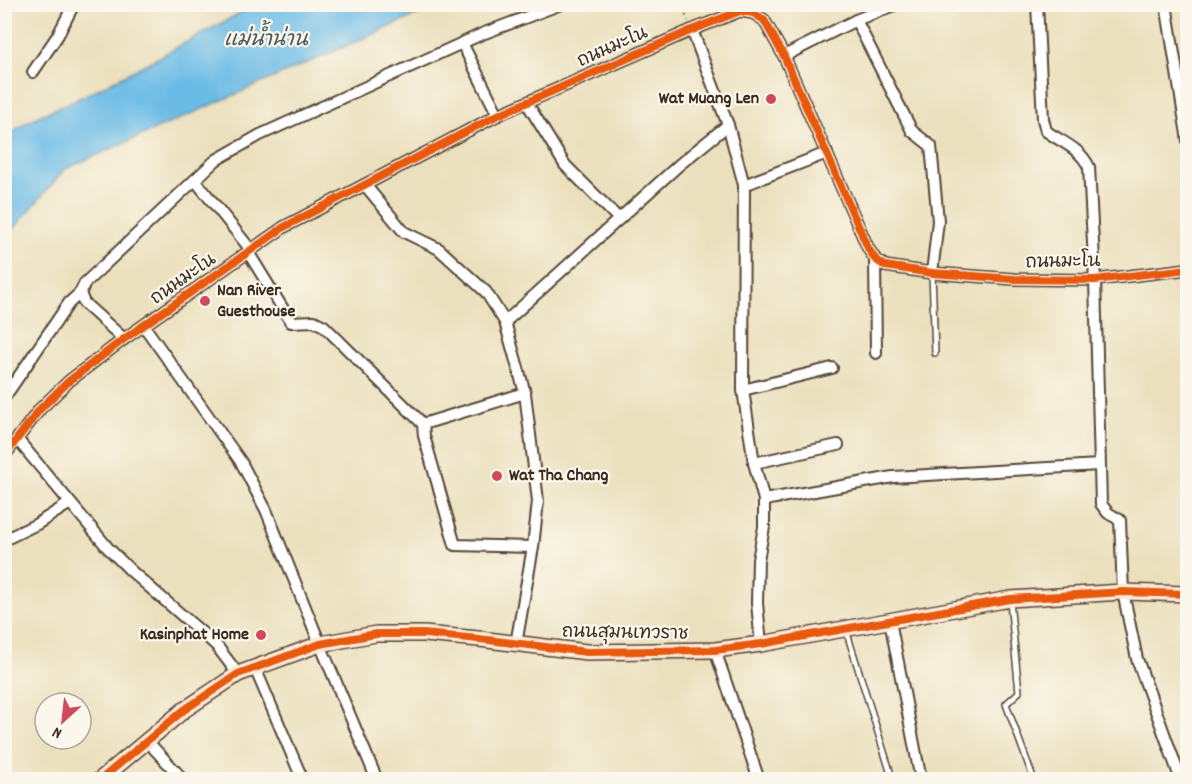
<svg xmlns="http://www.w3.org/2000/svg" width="1192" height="784" font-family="Dekko,'Playpen Sans Thai',sans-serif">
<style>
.water{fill:#6bbbe6;stroke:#537282;stroke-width:1.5}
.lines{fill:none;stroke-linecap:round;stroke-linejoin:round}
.stream{stroke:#6bbbe6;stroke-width:4}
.lane-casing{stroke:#554536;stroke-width:8}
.street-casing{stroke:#554536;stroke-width:14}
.secondary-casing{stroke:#554536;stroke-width:18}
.path{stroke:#554536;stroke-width:2;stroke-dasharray:1.5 4.5;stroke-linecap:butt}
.lane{stroke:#fff;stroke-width:5}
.street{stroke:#fff;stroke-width:10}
.secondary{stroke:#fde4d1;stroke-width:15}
.cycleway-casing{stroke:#fbf7ec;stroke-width:11}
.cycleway{stroke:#e8590c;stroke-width:8}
.poi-dot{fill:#d1495b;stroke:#fbf7ec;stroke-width:2}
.labels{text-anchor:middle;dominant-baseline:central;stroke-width:4.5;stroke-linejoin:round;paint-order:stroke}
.street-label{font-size:18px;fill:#3b2a1e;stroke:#fbf7ec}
.poi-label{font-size:18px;font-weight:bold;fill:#3b2a1e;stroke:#fbf7ec;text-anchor:end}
.water-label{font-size:20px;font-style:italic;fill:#49565a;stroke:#fbf7ec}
</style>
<rect width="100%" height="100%" fill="#fbf7ec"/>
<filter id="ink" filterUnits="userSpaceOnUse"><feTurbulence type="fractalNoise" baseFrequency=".0167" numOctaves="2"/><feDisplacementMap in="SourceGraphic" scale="12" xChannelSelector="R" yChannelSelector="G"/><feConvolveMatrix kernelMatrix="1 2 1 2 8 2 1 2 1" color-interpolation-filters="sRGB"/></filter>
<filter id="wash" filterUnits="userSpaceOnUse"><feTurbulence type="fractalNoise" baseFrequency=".008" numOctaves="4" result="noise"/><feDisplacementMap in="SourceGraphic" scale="24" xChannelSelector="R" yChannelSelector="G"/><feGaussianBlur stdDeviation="1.35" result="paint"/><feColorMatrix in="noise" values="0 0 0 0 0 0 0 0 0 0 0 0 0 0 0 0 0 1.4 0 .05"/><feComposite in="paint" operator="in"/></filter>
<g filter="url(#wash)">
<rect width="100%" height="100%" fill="#ebe0bd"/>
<!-- water -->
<path class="water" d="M257 4 440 5 65 169 5 239V138C29 116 61 108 90 93 146 65 201 34 257 4Z"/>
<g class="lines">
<!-- stream -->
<path class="stream" d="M4 130 14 136"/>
</g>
</g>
<g filter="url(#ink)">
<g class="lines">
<defs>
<g id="lane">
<path d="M932 274 935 353"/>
<path d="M1010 601 1019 692 1006 704 1034 780"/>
<path d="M846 630 890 771"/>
</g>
<g id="street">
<path d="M1037 4 1043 119 1046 131C1063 143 1080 148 1089 167L1095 280 1101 504 1108 513 1120 520 1123 592 1137 659 1181 780"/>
<path d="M1166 4 1188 141"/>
<path d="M856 20 912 131 931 146 938 221 932 273"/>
<path d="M692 30 728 125 744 185 743 390 754 463 764 500V527L758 560 757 603 761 644"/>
<path d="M462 43 498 115"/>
<path d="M784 56 856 20 897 4"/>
<path d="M33 72 58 35 74 4"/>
<path d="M527 103 565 165 619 219"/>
<path d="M195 180 251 250"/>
<path d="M365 185 404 232 439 249 486 292 505 322 525 393 538 501 533 547 516 644"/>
<path d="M744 185 827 153"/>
<path d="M248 252 291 322 314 321 324 326 423 424 424 436 455 545 533 547"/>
<path d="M875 259 876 353"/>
<path d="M505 322 680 164 728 125"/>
<path d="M144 326 241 462 266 510 320 644 377 780"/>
<path d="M124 339 84 303 80 293 85 283 216 160 260 135 482 34 561 4"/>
<path d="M743 390 832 368"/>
<path d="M4 398 69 303 80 293"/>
<path d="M423 424 525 393"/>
<path d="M17 439 108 548 131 571 216 645 238 674"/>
<path d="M4 456 40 409 69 381 124 339 284 227 498 115 692 30 740 11 753 13 764 20 784 56 868 248 875 259 885 266 932 273 1014 279 1095 280 1188 269"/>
<path d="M754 463 838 445"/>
<path d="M764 500 893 477 1099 465"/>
<path d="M4 540 37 524 70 503"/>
<path d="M890 621 921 780"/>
<path d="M715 650 759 780"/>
<path d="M255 668 301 776"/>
<path d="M146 740 178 774 180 780"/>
</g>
<path id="secondary" d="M100 780 184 710 238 674 320 644 376 634H424L479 639 587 652 715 650 761 644 1010 599 1123 592 1188 594"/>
</defs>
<!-- lane casing -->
<use href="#lane" class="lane-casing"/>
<!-- street casing -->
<use href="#street" class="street-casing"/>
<!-- secondary casing -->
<use href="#secondary" class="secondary-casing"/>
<!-- path -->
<path class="path" d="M681 4 688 21"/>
<!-- lane -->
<use href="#lane" class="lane"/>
<!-- street -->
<use href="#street" class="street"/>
<!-- secondary -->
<use href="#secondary" class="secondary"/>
<defs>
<g id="cycleway">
<path d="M4 456 40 409 69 381 124 339 284 227 498 115 692 30 740 11 753 13 764 20 784 56 868 248 875 259 885 266 932 273 1014 279 1095 280 1188 269"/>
<path d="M100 780 184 710 238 674 320 644 376 634H424L479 639 587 652 715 650 761 644 1010 599 1123 592 1188 594"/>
</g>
</defs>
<!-- cycleway casing -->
<use href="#cycleway" class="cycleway-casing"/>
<!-- cycleway -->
<use href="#cycleway" class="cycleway"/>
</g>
</g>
<!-- markers -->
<g class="poi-dot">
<circle cx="771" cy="99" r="6"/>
<circle cx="205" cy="301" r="6"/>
<circle cx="497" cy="476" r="6"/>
<circle cx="261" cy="635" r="6"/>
</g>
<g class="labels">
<!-- street labels -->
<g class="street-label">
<text transform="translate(613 48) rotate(-24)">ถนนมะโน</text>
<text transform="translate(1063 263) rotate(-1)">ถนนมะโน</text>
<text transform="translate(184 280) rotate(-35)">ถนนมะโน</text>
<text transform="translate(625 634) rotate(1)">ถนนสุมนเทวราช</text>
</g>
<!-- poi labels -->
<g class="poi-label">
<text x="759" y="99">Wat Muang Len</text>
<text x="217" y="291" text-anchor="start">Nan River<tspan x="217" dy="21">Guesthouse</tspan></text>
<text x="509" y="476" text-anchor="start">Wat Tha Chang</text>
<text x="249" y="635">Kasinphat Home</text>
</g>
<!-- water labels -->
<g class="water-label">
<text x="266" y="41">แม่น้ำน่าน</text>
</g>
</g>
<!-- margin -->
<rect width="1192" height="784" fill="none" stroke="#fbf7ec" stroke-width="24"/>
<!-- north arrow -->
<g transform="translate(63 721) rotate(207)"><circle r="28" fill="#fbf7ec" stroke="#aea59a" stroke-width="1.5"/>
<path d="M0-4.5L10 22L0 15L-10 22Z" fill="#d1495b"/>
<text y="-9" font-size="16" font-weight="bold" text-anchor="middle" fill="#3b2a1e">N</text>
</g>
</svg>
